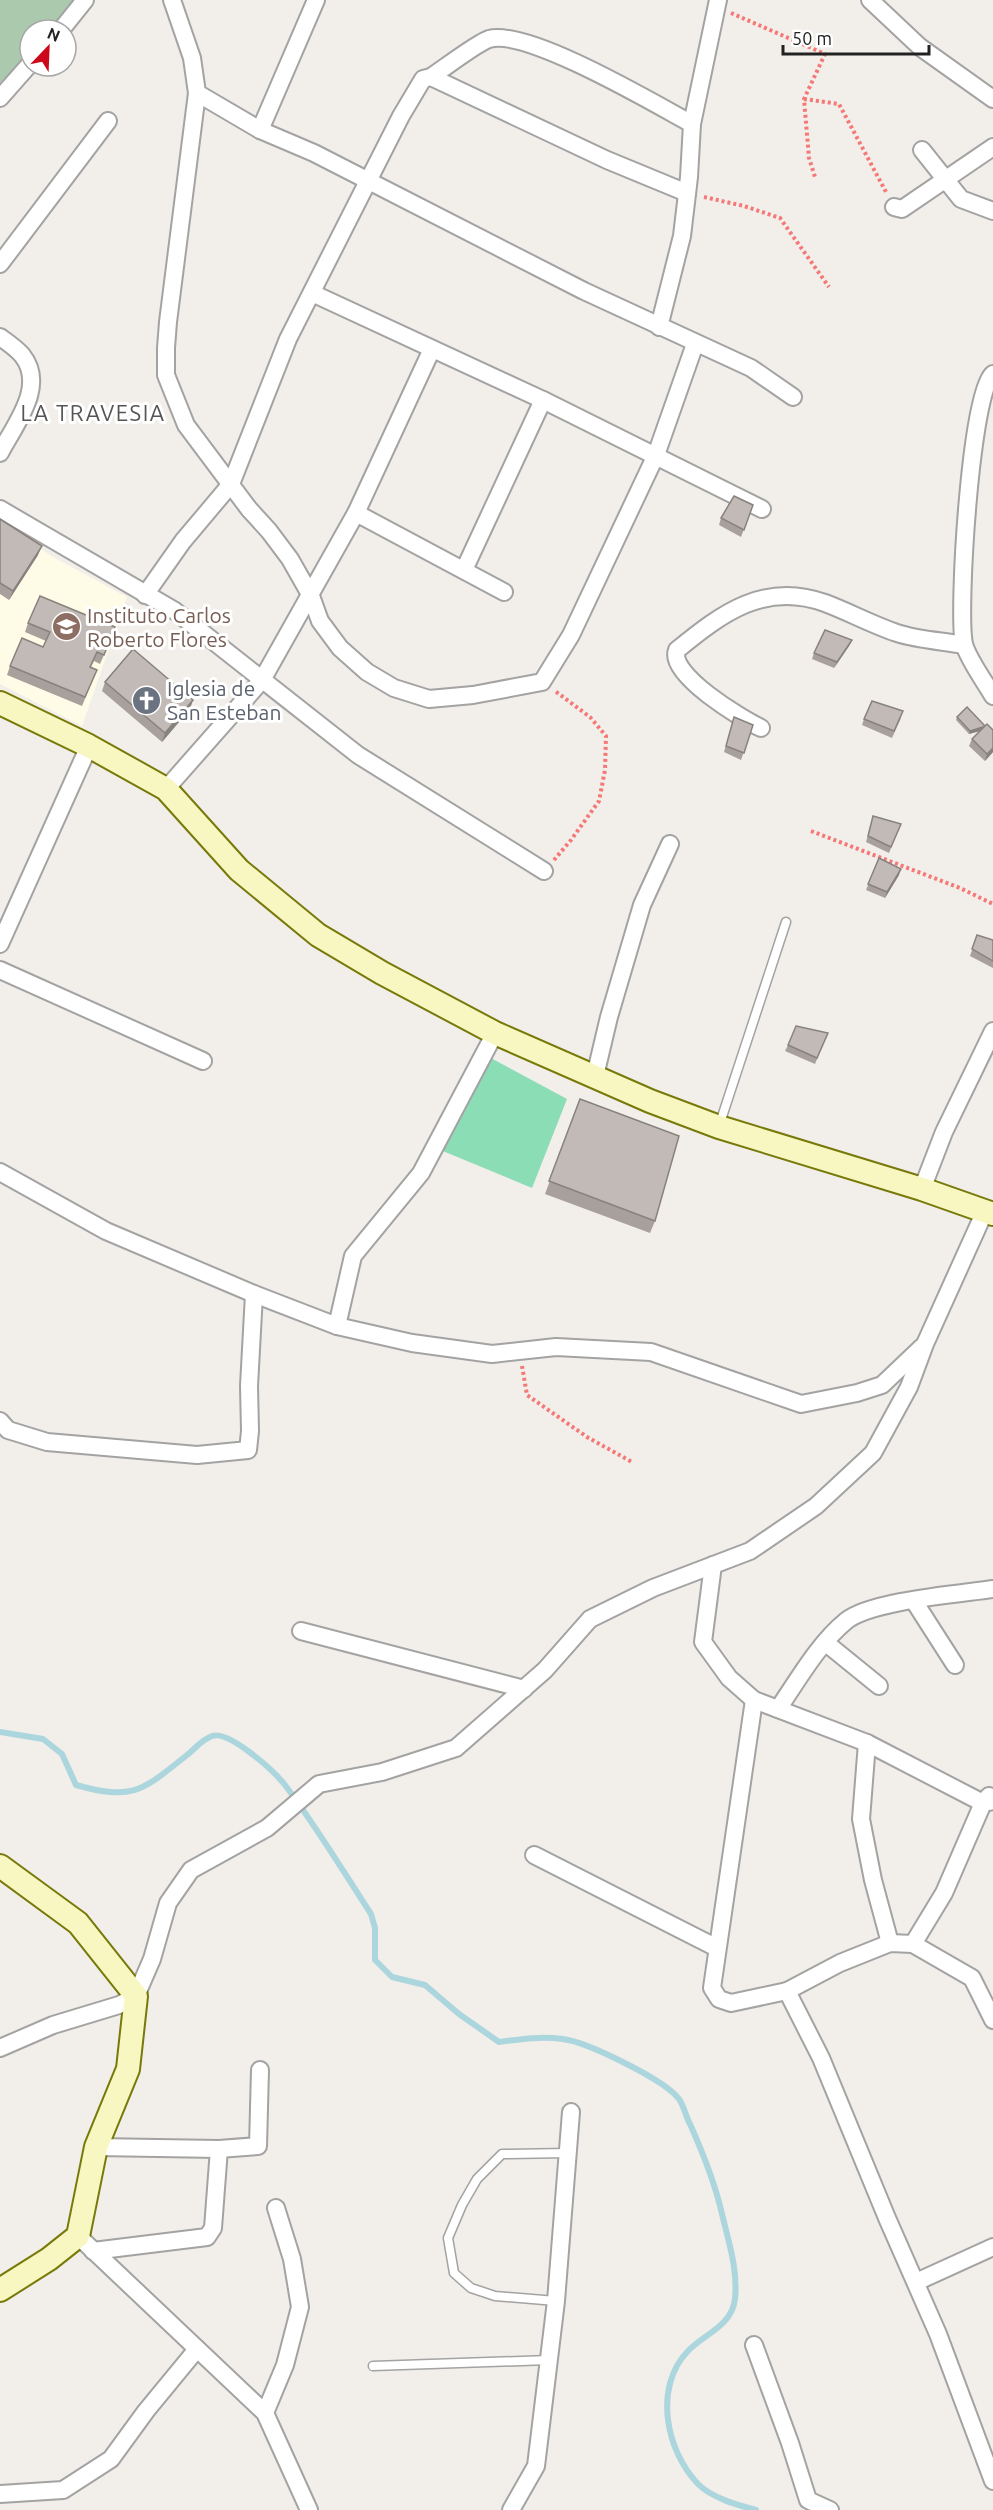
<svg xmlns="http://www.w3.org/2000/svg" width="993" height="2510" font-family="Ubuntu,sans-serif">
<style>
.education{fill:#fefce6}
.cemetery{fill:#abcaad}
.pitch{fill:#8bddb6}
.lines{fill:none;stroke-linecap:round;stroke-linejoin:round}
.stream{stroke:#acd6dd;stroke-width:6}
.lane-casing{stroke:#a3a3a3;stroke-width:11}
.street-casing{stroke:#a3a3a3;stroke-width:20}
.secondary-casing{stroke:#777909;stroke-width:26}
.path{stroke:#f57877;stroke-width:4;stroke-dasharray:3 3;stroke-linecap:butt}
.lane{stroke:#fff;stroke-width:8}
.street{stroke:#fff;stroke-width:16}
.secondary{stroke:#f8f6c1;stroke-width:22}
.wall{fill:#a7a09d}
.shaded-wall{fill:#88827f}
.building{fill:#c2bab6;stroke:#88827f;stroke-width:1.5}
.labels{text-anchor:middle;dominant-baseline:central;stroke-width:6;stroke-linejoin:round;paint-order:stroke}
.education-label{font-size:21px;fill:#785e54;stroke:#fff;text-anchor:start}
.worship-label{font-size:21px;fill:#5b616d;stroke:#fff;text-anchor:start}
.neighbourhood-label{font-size:22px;letter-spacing:1.5px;fill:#555;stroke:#fff}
</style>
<rect width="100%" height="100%" fill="#f2eee9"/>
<!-- education -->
<path class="education" d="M0 521 53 557 127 597 82 726 0 684Z"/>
<!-- cemetery -->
<path class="cemetery" d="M0 0H81L52 30H30V52L0 83Z"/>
<!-- pitch -->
<path class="pitch" d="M487 1056 567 1099 532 1188 438 1149Z"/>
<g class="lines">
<!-- stream -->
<path class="stream" d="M0 1732 43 1739 62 1754 76 1785C133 1801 142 1791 187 1755 195 1749 201 1740 212 1736 229 1730 274 1771 285 1785 316 1826 343 1871 371 1914L375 1928V1960L392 1977 425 1985 459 2014 499 2042C521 2039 541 2036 563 2039 587 2042 665 2080 679 2099 684 2106 686 2117 690 2124 703 2153 715 2183 722 2214 729 2243 738 2270 735 2299 732 2326 704 2334 688 2351 653 2387 666 2451 698 2484 712 2498 737 2505 756 2510"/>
<defs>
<g id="lane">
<path d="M719 1126 786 922"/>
<path d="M556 2301 495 2296 471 2288 454 2273 448 2238 462 2205 477 2179 502 2154 568 2153"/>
<path d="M373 2366 549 2360"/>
</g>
<g id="street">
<path d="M172 0 192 58 197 93 260 130 314 153 584 291 751 368 793 397"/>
<path d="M870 0 920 47 993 99"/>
<path d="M61 30 85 0"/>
<path d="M431 77C443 69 477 43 489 39 527 28 655 104 692 124"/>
<path d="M197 93 168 322 166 348V375L186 425 249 509 269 531 290 559 311 596 320 621 340 648 367 672 394 688 429 699 473 695 542 682 571 635 656 455 695 344"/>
<path d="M0 98 30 64"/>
<path d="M260 130 316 0"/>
<path d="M922 150 961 199 993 211"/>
<path d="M894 207 902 209 993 147"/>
<path d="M0 264 108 121"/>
<path d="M312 293 543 400 762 509"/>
<path d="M659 327 682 236 689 177 692 124 718 0"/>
<path d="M0 337C7 342 16 348 22 355 47 386 15 424 0 453"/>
<path d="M993 374C971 389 957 611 964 644 968 659 985 682 993 696"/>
<path d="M0 509 175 611 358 755 544 871"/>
<path d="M356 513 504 592"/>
<path d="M464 570 543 400"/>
<path d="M145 595 183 541 231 484 288 339 401 116 423 79 431 77 607 160 687 193"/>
<path d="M761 728C742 719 667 674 677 650 722 613 765 581 825 603 849 612 873 625 897 633 918 640 943 641 964 645"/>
<path d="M166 789 262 680 356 513 432 349"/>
<path d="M0 944 89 746"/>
<path d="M0 970 203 1061"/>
<path d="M595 1076 609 1017 642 905 670 844"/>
<path d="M0 1172 106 1231 254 1294 337 1326 412 1343 492 1354 556 1347 651 1352 801 1404 857 1393 882 1385 922 1347"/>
<path d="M922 1189 944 1132 993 1031"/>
<path d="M337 1326 353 1256 421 1173 495 1033"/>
<path d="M0 1421 8 1430 47 1442 197 1455 248 1450 250 1431 249 1386 254 1294"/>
<path d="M713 1565 703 1642 729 1678 754 1700 867 1743 983 1803 993 1801"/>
<path d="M914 1601 955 1665"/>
<path d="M301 1631 524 1689"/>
<path d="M826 1643 879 1686"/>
<path d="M754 1700 712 1988 719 1999 731 2003 787 1991 840 1963 890 1943 913 1944 972 1978 993 2020"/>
<path d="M778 1709C798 1680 818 1644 846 1621 870 1601 958 1594 993 1589"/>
<path d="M867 1743 861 1819 873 1880 890 1943"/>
<path d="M534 1855 717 1948"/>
<path d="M913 1944 944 1893 983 1803 989 1796"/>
<path d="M787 1991 821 2058 887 2218 938 2334 993 2481"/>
<path d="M0 2048 53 2025 119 2005 136 1996 152 1959 168 1903 191 1870 267 1828 319 1784 382 1772 456 1748 545 1670 590 1619 653 1588 750 1551 816 1506 873 1453 909 1387 925 1344 985 1211"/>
<path d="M96 2147 219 2149"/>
<path d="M78 2236 265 2413 309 2510"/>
<path d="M93 2251 207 2237 213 2228 219 2149 258 2146 260 2070"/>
<path d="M916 2282 993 2247"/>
<path d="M754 2345 790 2443 808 2500 830 2510"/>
<path d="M265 2413 285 2365 300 2307 292 2259 276 2208"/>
<path d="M0 2494 63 2490 111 2459 146 2411 197 2349"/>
<path d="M511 2510 536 2466 556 2301 571 2112"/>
</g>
<g id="secondary">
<path d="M0 703 89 746 166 789 239 870 318 935 382 973 495 1033 650 1101 719 1127 922 1189 993 1214"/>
<path d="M0 1866 78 1923 136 1996 128 2069 96 2147 78 2236 49 2259 0 2290"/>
</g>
</defs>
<!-- lane casing -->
<use href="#lane" class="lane-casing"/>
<!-- street casing -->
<use href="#street" class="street-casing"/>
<!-- secondary casing -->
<use href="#secondary" class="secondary-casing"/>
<!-- path -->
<g class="path">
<path d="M731 13 825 54 804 99 809 158 815 177"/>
<path d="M804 99 839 104 886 192"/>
<path d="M704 197 744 206 780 218 829 287"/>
<path d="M811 831 960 888 993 904"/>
<path d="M554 860 571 840 599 801 605 770 606 736 590 717 555 691"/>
<path d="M522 1366 527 1395 587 1437 632 1462"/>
</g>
<!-- lane -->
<use href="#lane" class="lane"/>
<!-- street -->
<use href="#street" class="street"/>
<!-- secondary -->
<use href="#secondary" class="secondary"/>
</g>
<!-- wall -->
<g class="wall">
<path d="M753 505 741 537 719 525 721 518Z"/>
<path d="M0 519 38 555 9 600 0 594Z"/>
<path d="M28 623 112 637 100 664 94 661 91 667 97 670 82 706 7 675 10 666 43 647 46 641 25 632Z"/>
<path d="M852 640 849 646 834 668 812 659 814 653Z"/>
<path d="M105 682 190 709 162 742 102 691Z"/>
<path d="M734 717 753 725 741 760 724 752Z"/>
<path d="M957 717 985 726 993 730V752L985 761 969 746 972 739 979 731 969 734 956 720Z"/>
<path d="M901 718 892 738 862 725 864 719Z"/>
<path d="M873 816 901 824 889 853 866 842Z"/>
<path d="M879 858 899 875 885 898 866 890Z"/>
<path d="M977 935 993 940V968L970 956Z"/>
<path d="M828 1033 815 1064 785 1051 788 1045Z"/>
<path d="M580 1099 655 1221 650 1233 545 1194Z"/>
</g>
<!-- shaded-wall -->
<g class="shaded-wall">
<path d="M42 546 38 555 9 600 13 591Z"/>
<path d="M852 640 849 646 834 668 837 662Z"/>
<path d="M193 700 190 709 162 742 165 733Z"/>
<path d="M986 727 984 730 969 734 970 731Z"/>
<path d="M993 748V752L985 761 987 754Z"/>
<path d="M901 869 899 875 885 898 887 892Z"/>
</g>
<!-- building -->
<g class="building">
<path d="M734 496 753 505 744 530 721 518Z"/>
<path d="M0 519 42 546 13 591 0 583Z"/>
<path d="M40 596 115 627 104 655 97 652 90 667 97 670 85 697 10 666 22 638 43 647 50 632 28 623Z"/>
<path d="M825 630 852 640 837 662 814 653Z"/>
<path d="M133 649 193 700 165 733 105 682Z"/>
<path d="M872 701 903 711 894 731 864 719Z"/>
<path d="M967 707 985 726 983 727 970 731 957 717Z"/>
<path d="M734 717 753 725 744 753 726 746Z"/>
<path d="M987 724 993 730V748L987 754 972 739Z"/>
<path d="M873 816 901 824 891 847 868 836Z"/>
<path d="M879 858 901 869 887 892 868 884Z"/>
<path d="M977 935 993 940V961L972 949Z"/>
<path d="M796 1026 828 1033 817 1058 788 1045Z"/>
<path d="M580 1099 679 1136 655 1221 549 1181Z"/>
</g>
<!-- icons -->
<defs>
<symbol id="school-disc" viewBox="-11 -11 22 22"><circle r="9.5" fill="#8d6e63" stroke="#fff"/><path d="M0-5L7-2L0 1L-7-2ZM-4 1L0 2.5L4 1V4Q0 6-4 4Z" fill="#fff"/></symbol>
<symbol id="church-disc" viewBox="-11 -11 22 22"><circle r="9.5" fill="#6b7280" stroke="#fff"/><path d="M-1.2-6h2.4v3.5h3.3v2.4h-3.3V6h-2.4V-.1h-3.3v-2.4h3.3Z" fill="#fff"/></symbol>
</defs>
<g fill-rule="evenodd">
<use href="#school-disc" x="50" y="610" width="33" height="33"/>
<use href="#church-disc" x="130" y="684" width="33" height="33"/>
</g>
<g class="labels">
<!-- education labels -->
<g class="education-label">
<text x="87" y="615">Instituto Carlos<tspan x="87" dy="24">Roberto Flores</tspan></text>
</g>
<!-- worship labels -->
<g class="worship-label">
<text x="167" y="688">Iglesia de<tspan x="167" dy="24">San Esteban</tspan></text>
</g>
<!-- neighbourhood labels -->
<g class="neighbourhood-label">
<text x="93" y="412">LA TRAVESIA</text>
</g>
</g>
<!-- north arrow -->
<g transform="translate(48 48) rotate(23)"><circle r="28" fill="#ffffff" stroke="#a7a7a7" stroke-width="1.5"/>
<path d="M0-4.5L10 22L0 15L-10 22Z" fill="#cc081a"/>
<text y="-9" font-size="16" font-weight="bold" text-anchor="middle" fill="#222222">N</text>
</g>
<!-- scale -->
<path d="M783 45v9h146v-9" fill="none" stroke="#222222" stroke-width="3"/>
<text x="792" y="45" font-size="18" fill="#222222" stroke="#ffffff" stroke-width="4.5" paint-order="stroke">50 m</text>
</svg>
